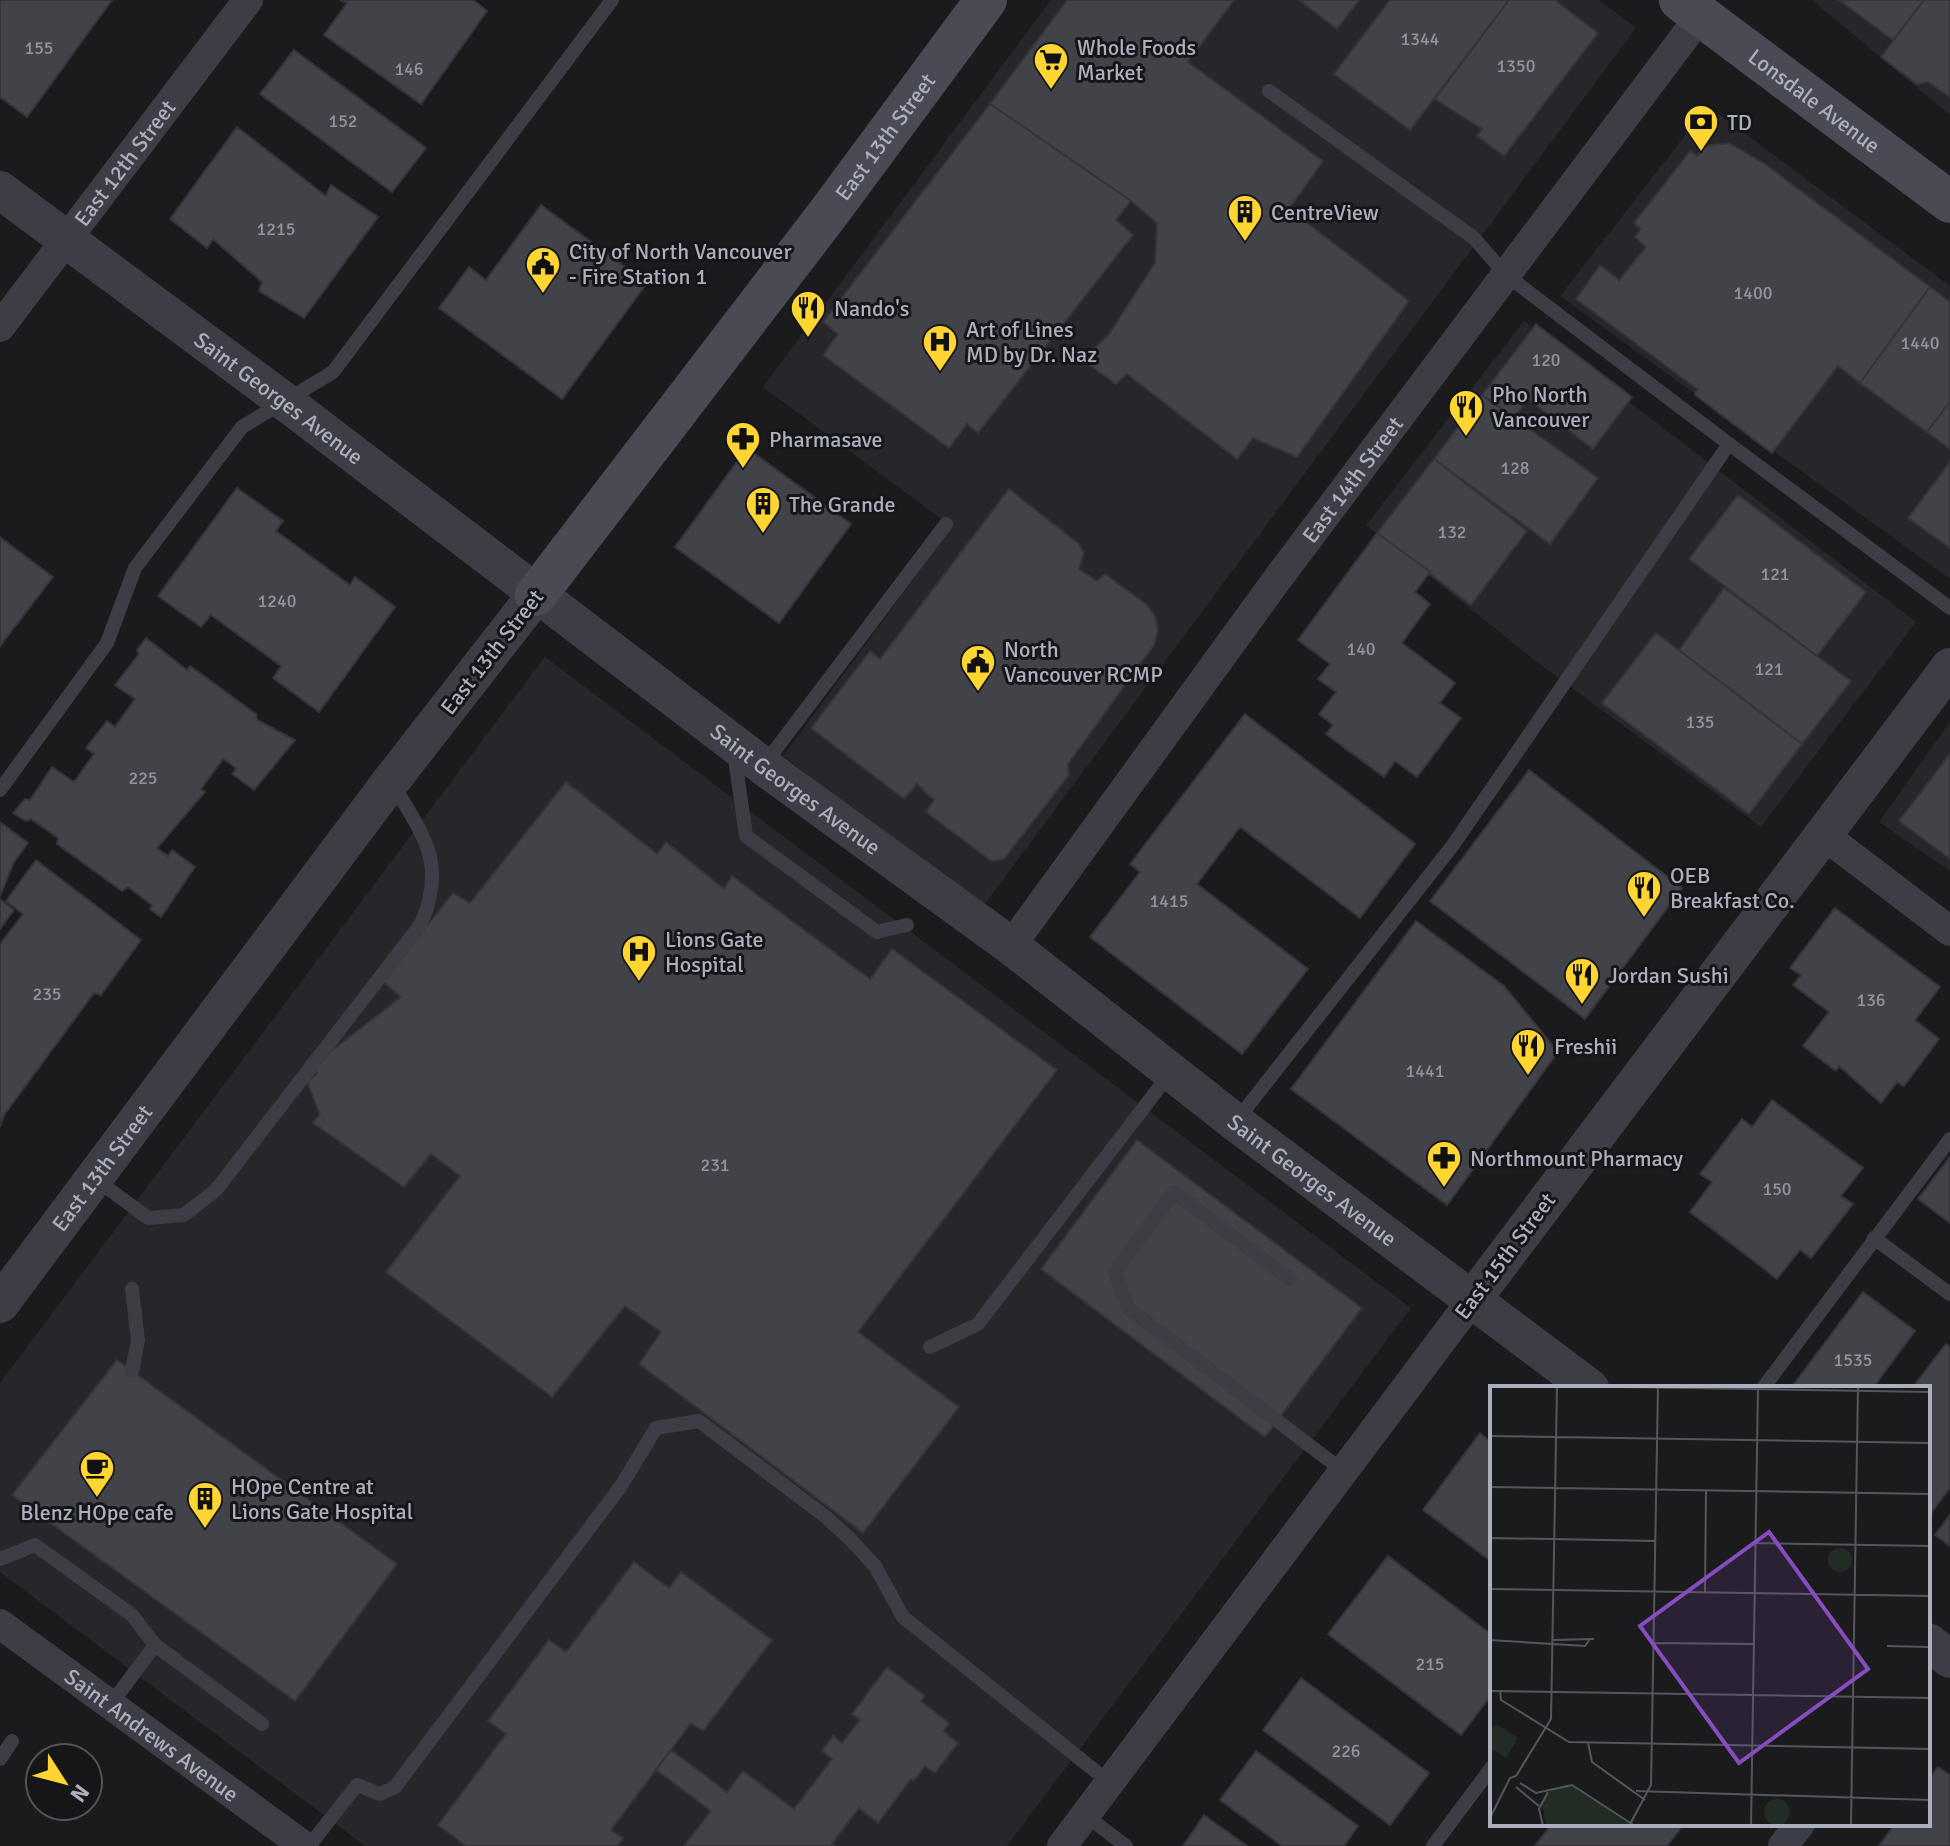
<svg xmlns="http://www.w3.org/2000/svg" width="1950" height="1846" font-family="Signika,sans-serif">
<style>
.built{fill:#27262b}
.building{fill:#424348;stroke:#35343a;stroke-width:2}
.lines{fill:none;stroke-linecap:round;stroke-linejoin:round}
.service{stroke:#3d3d45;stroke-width:14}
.minor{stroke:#3d3d45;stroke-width:30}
.tertiary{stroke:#3d3d45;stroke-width:38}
.secondary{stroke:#494a53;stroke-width:42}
.labels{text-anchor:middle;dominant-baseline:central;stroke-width:6;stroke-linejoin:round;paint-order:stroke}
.number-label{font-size:18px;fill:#9294a0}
.poi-label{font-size:22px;fill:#acafbe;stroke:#161619;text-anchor:start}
.street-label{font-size:22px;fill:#acafbe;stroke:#161619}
.inset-road{fill:none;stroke:#55565d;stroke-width:2}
.view{fill:#874dbf;fill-opacity:0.15;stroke:#874dbf;stroke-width:4}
.inset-edge{fill:none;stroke:#acafbe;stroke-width:4}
</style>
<rect width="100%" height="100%" fill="#1b1b1d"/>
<!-- built -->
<g class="built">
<path d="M1051 0H1599L1636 28 984 905 783 756 952 527 763 387Z"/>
<path d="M1812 0H1950V115Z"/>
<path d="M1708 106 1950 286V579L1560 296Z"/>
<path d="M1524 321 1916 622 1761 827 1538 663 1366 525Z"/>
<path d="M545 657 1411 1308 1007 1846H365L0 1572V1383Z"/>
<path d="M1950 722V871L1879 822Z"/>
</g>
<!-- building -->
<g class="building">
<path d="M0 0H112L27 117 0 97Z"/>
<path d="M340 0H473L487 11 421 104 324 35 347 3Z"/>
<path d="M1067 0H1234L1188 62 1323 161 1289 209 1409 301 1297 457 1253 438 1237 459 1127 374 1116 384 1082 360 1109 334 1155 263 1157 223 1131 201 990 104Z"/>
<path d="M1299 0H1359L1337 29Z"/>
<path d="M1390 0H1509L1410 130 1334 74Z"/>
<path d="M1509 0H1555L1598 33 1504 156 1477 136 1482 129 1435 99Z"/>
<path d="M1839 0H1924L1893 40Z"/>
<path d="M1924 0H1950V97L1928 82 1917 84 1881 57Z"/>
<path d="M294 50 426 148 392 192 260 94Z"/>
<path d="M990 104 1131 201 1116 220 1133 235 978 433 967 424 949 448 823 355 838 334 823 322Z"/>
<path d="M237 127 326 196 331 185 378 217 304 318 259 291 262 282 213 239 207 248 170 219Z"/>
<path d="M1729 143 1765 164 1930 287 1860 383 1838 366 1772 453 1695 395 1697 389 1576 299 1600 265 1619 280 1646 247 1635 237 1641 229 1634 223 1690 151 1697 156 1704 146Z"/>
<path d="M541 205 647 283 562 399 439 308 469 267 486 280Z"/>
<path d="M1930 287 1950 302V402L1927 432 1860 383Z"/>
<path d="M1536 324 1632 397 1593 449 1528 399 1514 418 1482 395Z"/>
<path d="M1482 395 1598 478 1550 544 1434 459Z"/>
<path d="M1950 402V449L1927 432Z"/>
<path d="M747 448 851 524 779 623 675 547Z"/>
<path d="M1434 459 1527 531 1471 605 1377 533Z"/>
<path d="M1950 462V548L1908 518Z"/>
<path d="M237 488 283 521 276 531 350 585 355 577 395 607 319 712 273 678 281 666 211 615 201 627 158 596Z"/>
<path d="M1009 489 1079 544 1084 553 1079 569 1097 581 1105 574 1146 604 1155 616 1158 630 1154 645 1068 764 1069 775 1004 859 991 861 926 812 934 800 917 784 904 799 811 728 870 651 880 659Z"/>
<path d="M1738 495 1866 592 1817 656 1689 559Z"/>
<path d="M1377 533 1430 572 1415 592 1430 604 1402 643 1455 683 1440 703 1461 718 1417 777 1395 761 1384 777 1326 734 1333 725 1319 714 1336 692 1318 679 1330 664 1298 640Z"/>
<path d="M0 537 53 577 0 646Z"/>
<path d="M1724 588 1851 681 1802 744 1679 650Z"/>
<path d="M1656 633 1802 744 1749 814 1602 703Z"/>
<path d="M146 638 187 670 190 666 256 714 257 720 295 740 254 790 232 774 236 768 223 759 201 789 205 792 157 848 168 856 172 850 195 867 161 917 150 909 152 905 128 887 122 891 57 844 58 838 31 819 26 821 13 813 25 799 30 800 52 767 74 782 94 754 86 748 107 721 115 727 135 699 115 685 139 654 137 650Z"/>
<path d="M1245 714 1415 844 1360 918 1240 827 1197 884 1308 969 1242 1054 1090 937 1140 872 1130 864Z"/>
<path d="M1949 755H1950V859L1899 821Z"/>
<path d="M1529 770 1682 888 1585 1019 1430 901Z"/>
<path d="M566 782 657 854 666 842 724 889 732 876 870 979 892 949 1057 1070 858 1332 959 1407 863 1533 639 1364 661 1332 625 1306 552 1397 386 1272 460 1176 431 1154 404 1187 313 1123 320 1114 307 1082 317 1073 312 1066 401 997 383 982 453 893 470 903Z"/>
<path d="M0 822 28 843 14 862 0 896Z"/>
<path d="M36 860 141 940 101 995 94 993 4 1115 0 1127V944L23 914 6 901Z"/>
<path d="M0 899 14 910 0 929Z"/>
<path d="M1835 908 1940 987 1915 1020 1939 1039 1904 1086 1897 1082 1881 1103 1839 1066 1836 1071 1803 1046 1829 1012 1793 985 1801 975 1790 968Z"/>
<path d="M1416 921 1504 986 1558 1052 1447 1205 1291 1089Z"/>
<path d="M1772 1100 1863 1168 1841 1196 1853 1204 1811 1258 1800 1250 1777 1279 1690 1212 1712 1182 1700 1174 1742 1119 1752 1127Z"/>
<path d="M1137 1140 1362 1308 1265 1437 1041 1269Z"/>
<path d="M1950 1157V1223L1918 1199Z"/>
<path d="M1863 1292 1915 1331 1873 1388H1791Z"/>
<path d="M1946 1344 1950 1347V1488L1928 1517V1388H1912Z"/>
<path d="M117 1360 397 1564 295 1701 12 1495Z"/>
<path d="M1480 1433 1492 1443V1562L1423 1510Z"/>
<path d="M1950 1515V1546L1935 1535Z"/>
<path d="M1388 1556 1492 1635V1694L1461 1735 1328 1634Z"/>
<path d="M634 1562 669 1588 681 1572 772 1640 703 1731 691 1723 611 1830 623 1838 617 1846H466L438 1825 506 1734 488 1721 549 1640 566 1652Z"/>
<path d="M887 1667 925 1696 921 1701 949 1723 943 1731 958 1743 935 1773 925 1766 914 1781 911 1779 878 1823 859 1808 832 1844 835 1846H684L711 1811 656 1770 671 1750 727 1792 743 1771 794 1809 832 1759 822 1751 833 1736 842 1743 860 1720 852 1714Z"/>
<path d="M1301 1678 1429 1773 1390 1825 1263 1730Z"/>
<path d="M1256 1751 1358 1826 1344 1846H1282L1220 1800Z"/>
<path d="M1938 1767 1950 1775V1846H1879L1895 1824H1928V1780Z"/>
<path d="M1204 1815 1247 1846H1183Z"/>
<path d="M1552 1824H1684L1667 1846H1535Z"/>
</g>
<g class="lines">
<!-- service -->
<g class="service">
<path d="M1729 444 1950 608"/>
<path d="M734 752 746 836 877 932 907 925"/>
<path d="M763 766 946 524"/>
<path d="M0 790 107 643 135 568 242 427 333 372 612 0"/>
<path d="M1236 1121 1453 845 1729 444 1506 275 1474 238 1269 91"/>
<path d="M94 1178 148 1218 184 1215 216 1190 421 924C447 864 424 836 393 785"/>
<path d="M1874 1238 1950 1294"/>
<path d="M1290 1279 1174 1192 1115 1272 1128 1308 1342 1470"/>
<path d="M930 1347 978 1324 1171 1072"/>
<path d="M132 1371 138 1340 132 1289"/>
<path d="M1763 1388 1950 1139"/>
<path d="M0 1559 35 1545 132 1615 155 1645"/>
<path d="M111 1704 155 1645 262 1724"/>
<path d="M0 1759 12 1741"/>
<path d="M1085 1815 1126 1846"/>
<path d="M309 1846 357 1785 380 1794 395 1787 621 1486 656 1428 699 1421 826 1517 850 1539 875 1566 903 1617 1109 1782"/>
<path d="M1433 1846 1492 1767"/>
</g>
<!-- minor -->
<g class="minor">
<path id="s1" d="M0 327 248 0"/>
<path d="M1825 836 1950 931"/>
<path id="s2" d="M1011 946 1273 585 1701 15"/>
<path id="s3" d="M0 1624 304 1846"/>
<path d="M1062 1846 1472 1300"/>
<path d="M1783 1846 1800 1824"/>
</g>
<!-- tertiary -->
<g class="tertiary">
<path id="s4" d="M0 190 284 401 763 766 1011 946 1235 1122 1590 1388"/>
<path d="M1472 1300 1950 667"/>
<path id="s5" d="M0 1304 391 781 536 595"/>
<path d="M1928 1642 1950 1659"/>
</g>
<!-- secondary -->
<g class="secondary">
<path id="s6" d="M1680 0 1950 202"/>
<path id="s7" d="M536 595 830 211 986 0"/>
</g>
</g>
<!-- icons -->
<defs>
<symbol id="supermarket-pin" viewBox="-11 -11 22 30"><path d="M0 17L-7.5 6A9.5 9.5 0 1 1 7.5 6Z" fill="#ffd631" stroke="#161619"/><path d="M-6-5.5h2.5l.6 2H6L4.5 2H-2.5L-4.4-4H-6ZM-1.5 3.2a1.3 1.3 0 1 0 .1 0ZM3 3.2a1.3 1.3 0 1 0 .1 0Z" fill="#111"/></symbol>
<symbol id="bank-pin" viewBox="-11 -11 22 30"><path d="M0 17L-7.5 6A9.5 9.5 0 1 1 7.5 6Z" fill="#ffd631" stroke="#161619"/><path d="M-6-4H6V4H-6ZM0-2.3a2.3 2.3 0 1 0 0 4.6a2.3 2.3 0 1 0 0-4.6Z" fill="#111"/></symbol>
<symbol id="building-pin" viewBox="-11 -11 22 30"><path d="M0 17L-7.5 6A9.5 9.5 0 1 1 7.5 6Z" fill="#ffd631" stroke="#161619"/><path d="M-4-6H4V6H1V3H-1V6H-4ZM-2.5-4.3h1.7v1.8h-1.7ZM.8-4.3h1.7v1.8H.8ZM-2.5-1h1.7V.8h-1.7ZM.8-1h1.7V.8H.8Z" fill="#111"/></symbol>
<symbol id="civic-pin" viewBox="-11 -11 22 30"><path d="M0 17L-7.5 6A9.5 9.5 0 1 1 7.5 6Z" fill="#ffd631" stroke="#161619"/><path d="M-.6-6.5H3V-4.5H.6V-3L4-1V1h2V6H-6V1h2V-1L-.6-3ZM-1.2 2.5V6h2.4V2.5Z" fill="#111"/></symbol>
<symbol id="restaurant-pin" viewBox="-11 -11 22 30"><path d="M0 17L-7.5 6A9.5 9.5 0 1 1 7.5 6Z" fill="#ffd631" stroke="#161619"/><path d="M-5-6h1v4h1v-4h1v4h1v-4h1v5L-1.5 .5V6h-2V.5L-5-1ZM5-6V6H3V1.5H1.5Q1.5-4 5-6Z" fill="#111"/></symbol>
<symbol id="hospital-pin" viewBox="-11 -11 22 30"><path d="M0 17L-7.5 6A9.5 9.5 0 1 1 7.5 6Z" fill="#ffd631" stroke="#161619"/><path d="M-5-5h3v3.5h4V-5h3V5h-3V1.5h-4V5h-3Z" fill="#111"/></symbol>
<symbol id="pharmacy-pin" viewBox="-11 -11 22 30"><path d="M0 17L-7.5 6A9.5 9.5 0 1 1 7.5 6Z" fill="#ffd631" stroke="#161619"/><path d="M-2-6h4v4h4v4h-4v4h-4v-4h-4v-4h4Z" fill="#111"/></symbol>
<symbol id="cafe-pin" viewBox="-11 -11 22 30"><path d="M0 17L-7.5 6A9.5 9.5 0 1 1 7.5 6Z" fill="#ffd631" stroke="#161619"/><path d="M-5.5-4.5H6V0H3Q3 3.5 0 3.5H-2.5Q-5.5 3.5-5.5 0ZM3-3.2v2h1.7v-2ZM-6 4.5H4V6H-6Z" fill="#111"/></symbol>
</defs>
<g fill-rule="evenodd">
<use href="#supermarket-pin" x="1031" y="40" width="40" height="54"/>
<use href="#bank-pin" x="1681" y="102" width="40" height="54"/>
<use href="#building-pin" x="1225" y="192" width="40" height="54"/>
<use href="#civic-pin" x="523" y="244" width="40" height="54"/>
<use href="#restaurant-pin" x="788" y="288" width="40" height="54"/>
<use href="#hospital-pin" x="920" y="322" width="40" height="54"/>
<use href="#restaurant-pin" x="1446" y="387" width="40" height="54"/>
<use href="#pharmacy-pin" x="723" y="419" width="40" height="54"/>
<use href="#building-pin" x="743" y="484" width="40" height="54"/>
<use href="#civic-pin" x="958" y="642" width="40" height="54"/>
<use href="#restaurant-pin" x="1624" y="868" width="40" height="54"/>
<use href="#hospital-pin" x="619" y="932" width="40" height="54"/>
<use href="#restaurant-pin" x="1562" y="955" width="40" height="54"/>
<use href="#restaurant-pin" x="1508" y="1026" width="40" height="54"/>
<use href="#pharmacy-pin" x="1424" y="1138" width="40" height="54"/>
<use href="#cafe-pin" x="77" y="1448" width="40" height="54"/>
<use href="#building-pin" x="185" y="1479" width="40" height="54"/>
</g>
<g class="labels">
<!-- number labels -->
<g class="number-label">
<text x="1420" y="39">1344</text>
<text x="39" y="48">155</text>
<text x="1516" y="66">1350</text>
<text x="409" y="69">146</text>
<text x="343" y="121">152</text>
<text x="276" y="229">1215</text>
<text x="1753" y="293">1400</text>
<text x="1920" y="343">1440</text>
<text x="1546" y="360">120</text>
<text x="1515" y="468">128</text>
<text x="1452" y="532">132</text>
<text x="1775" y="574">121</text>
<text x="277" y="601">1240</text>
<text x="1361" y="649">140</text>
<text x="1769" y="669">121</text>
<text x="1700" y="722">135</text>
<text x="143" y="778">225</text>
<text x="1169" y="901">1415</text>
<text x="47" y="994">235</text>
<text x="1871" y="1000">136</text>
<text x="1425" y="1071">1441</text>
<text x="715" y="1165">231</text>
<text x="1777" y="1189">150</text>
<text x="1853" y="1360">1535</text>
<text x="1430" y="1664">215</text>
<text x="1346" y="1751">226</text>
</g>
<!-- poi labels -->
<g class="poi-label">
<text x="1077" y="47">Whole Foods<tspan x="1077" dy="25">Market</tspan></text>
<text x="1727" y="122">TD</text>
<text x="1271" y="212">CentreView</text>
<text x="569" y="251">City of North Vancouver<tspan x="569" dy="25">- Fire Station 1</tspan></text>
<text x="834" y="308">Nando's</text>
<text x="966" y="329">Art of Lines<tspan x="966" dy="25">MD by Dr. Naz</tspan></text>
<text x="1492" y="394">Pho North<tspan x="1492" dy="25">Vancouver</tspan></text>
<text x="769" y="439">Pharmasave</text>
<text x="789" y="504">The Grande</text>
<text x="1004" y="649">North<tspan x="1004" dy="25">Vancouver RCMP</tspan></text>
<text x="1670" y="875">OEB<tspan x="1670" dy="25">Breakfast Co.</tspan></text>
<text x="665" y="939">Lions Gate<tspan x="665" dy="25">Hospital</tspan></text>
<text x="1608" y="975">Jordan Sushi</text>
<text x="1554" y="1046">Freshii</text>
<text x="1470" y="1158">Northmount Pharmacy</text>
<text x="231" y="1486">HOpe Centre at<tspan x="231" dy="25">Lions Gate Hospital</tspan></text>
<text x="97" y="1512" text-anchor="middle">Blenz HOpe cafe</text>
</g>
<!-- street labels -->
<g class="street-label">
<text stroke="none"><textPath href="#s6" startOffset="168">Lonsdale Avenue</textPath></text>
<text stroke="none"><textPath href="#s7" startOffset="576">East 13th Street</textPath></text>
<text stroke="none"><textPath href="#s1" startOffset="206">East 12th Street</textPath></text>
<text stroke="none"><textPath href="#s4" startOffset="348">Saint Georges Avenue</textPath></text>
<text stroke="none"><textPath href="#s2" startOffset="578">East 14th Street</textPath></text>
<text transform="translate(492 652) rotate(-52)">East 13th Street</text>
<text stroke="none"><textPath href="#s4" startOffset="996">Saint Georges Avenue</textPath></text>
<text stroke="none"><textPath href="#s5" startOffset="170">East 13th Street</textPath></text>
<text stroke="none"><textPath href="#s4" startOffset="1644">Saint Georges Avenue</textPath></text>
<text transform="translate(1505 1256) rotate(-53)">East 15th Street</text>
<text stroke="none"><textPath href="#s3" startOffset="188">Saint Andrews Avenue</textPath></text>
</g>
</g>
<!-- overview -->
<g transform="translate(1490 1386)">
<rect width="440" height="440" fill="#1b1b1d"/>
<path d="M338 174a12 12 0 1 1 24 0a12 12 0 1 1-24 0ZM6 338 28 352 16 372 4 364 0 370V347ZM76 399 84 401 142 440H56L52 417 62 403ZM274 426a13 13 0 1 1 26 0a13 13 0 1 1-26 0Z" fill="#222c24"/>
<path class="inset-road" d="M69 0 440 6M0 50 440 57M0 101 440 108M0 152 165 155M266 157 440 160M0 203 440 210M215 206 216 104M0 254 95 260 100 253M62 254 104 253M164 257 264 258M397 260 440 261M0 305 263 309M10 305 11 314 79 356 440 363M263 309 440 312M363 310 368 0M98 357 102 376 155 414M26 390 61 333 67 0M30 397 46 407 82 399 145 440M26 401 49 420M146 405 440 414M0 432 20 392 26 390M53 440 49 423 58 406M139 440 161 399 168 0M261 440 268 0M361 440 363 312"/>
<path class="view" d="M279 146 378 283 249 377 150 240Z"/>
<rect width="440" height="440" class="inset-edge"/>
</g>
<!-- north arrow -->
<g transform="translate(64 1782) rotate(126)"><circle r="38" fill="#161619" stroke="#52535b" stroke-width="2"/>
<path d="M0-6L14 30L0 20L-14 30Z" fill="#ffd631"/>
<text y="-12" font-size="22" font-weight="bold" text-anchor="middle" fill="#acafbe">N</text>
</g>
</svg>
